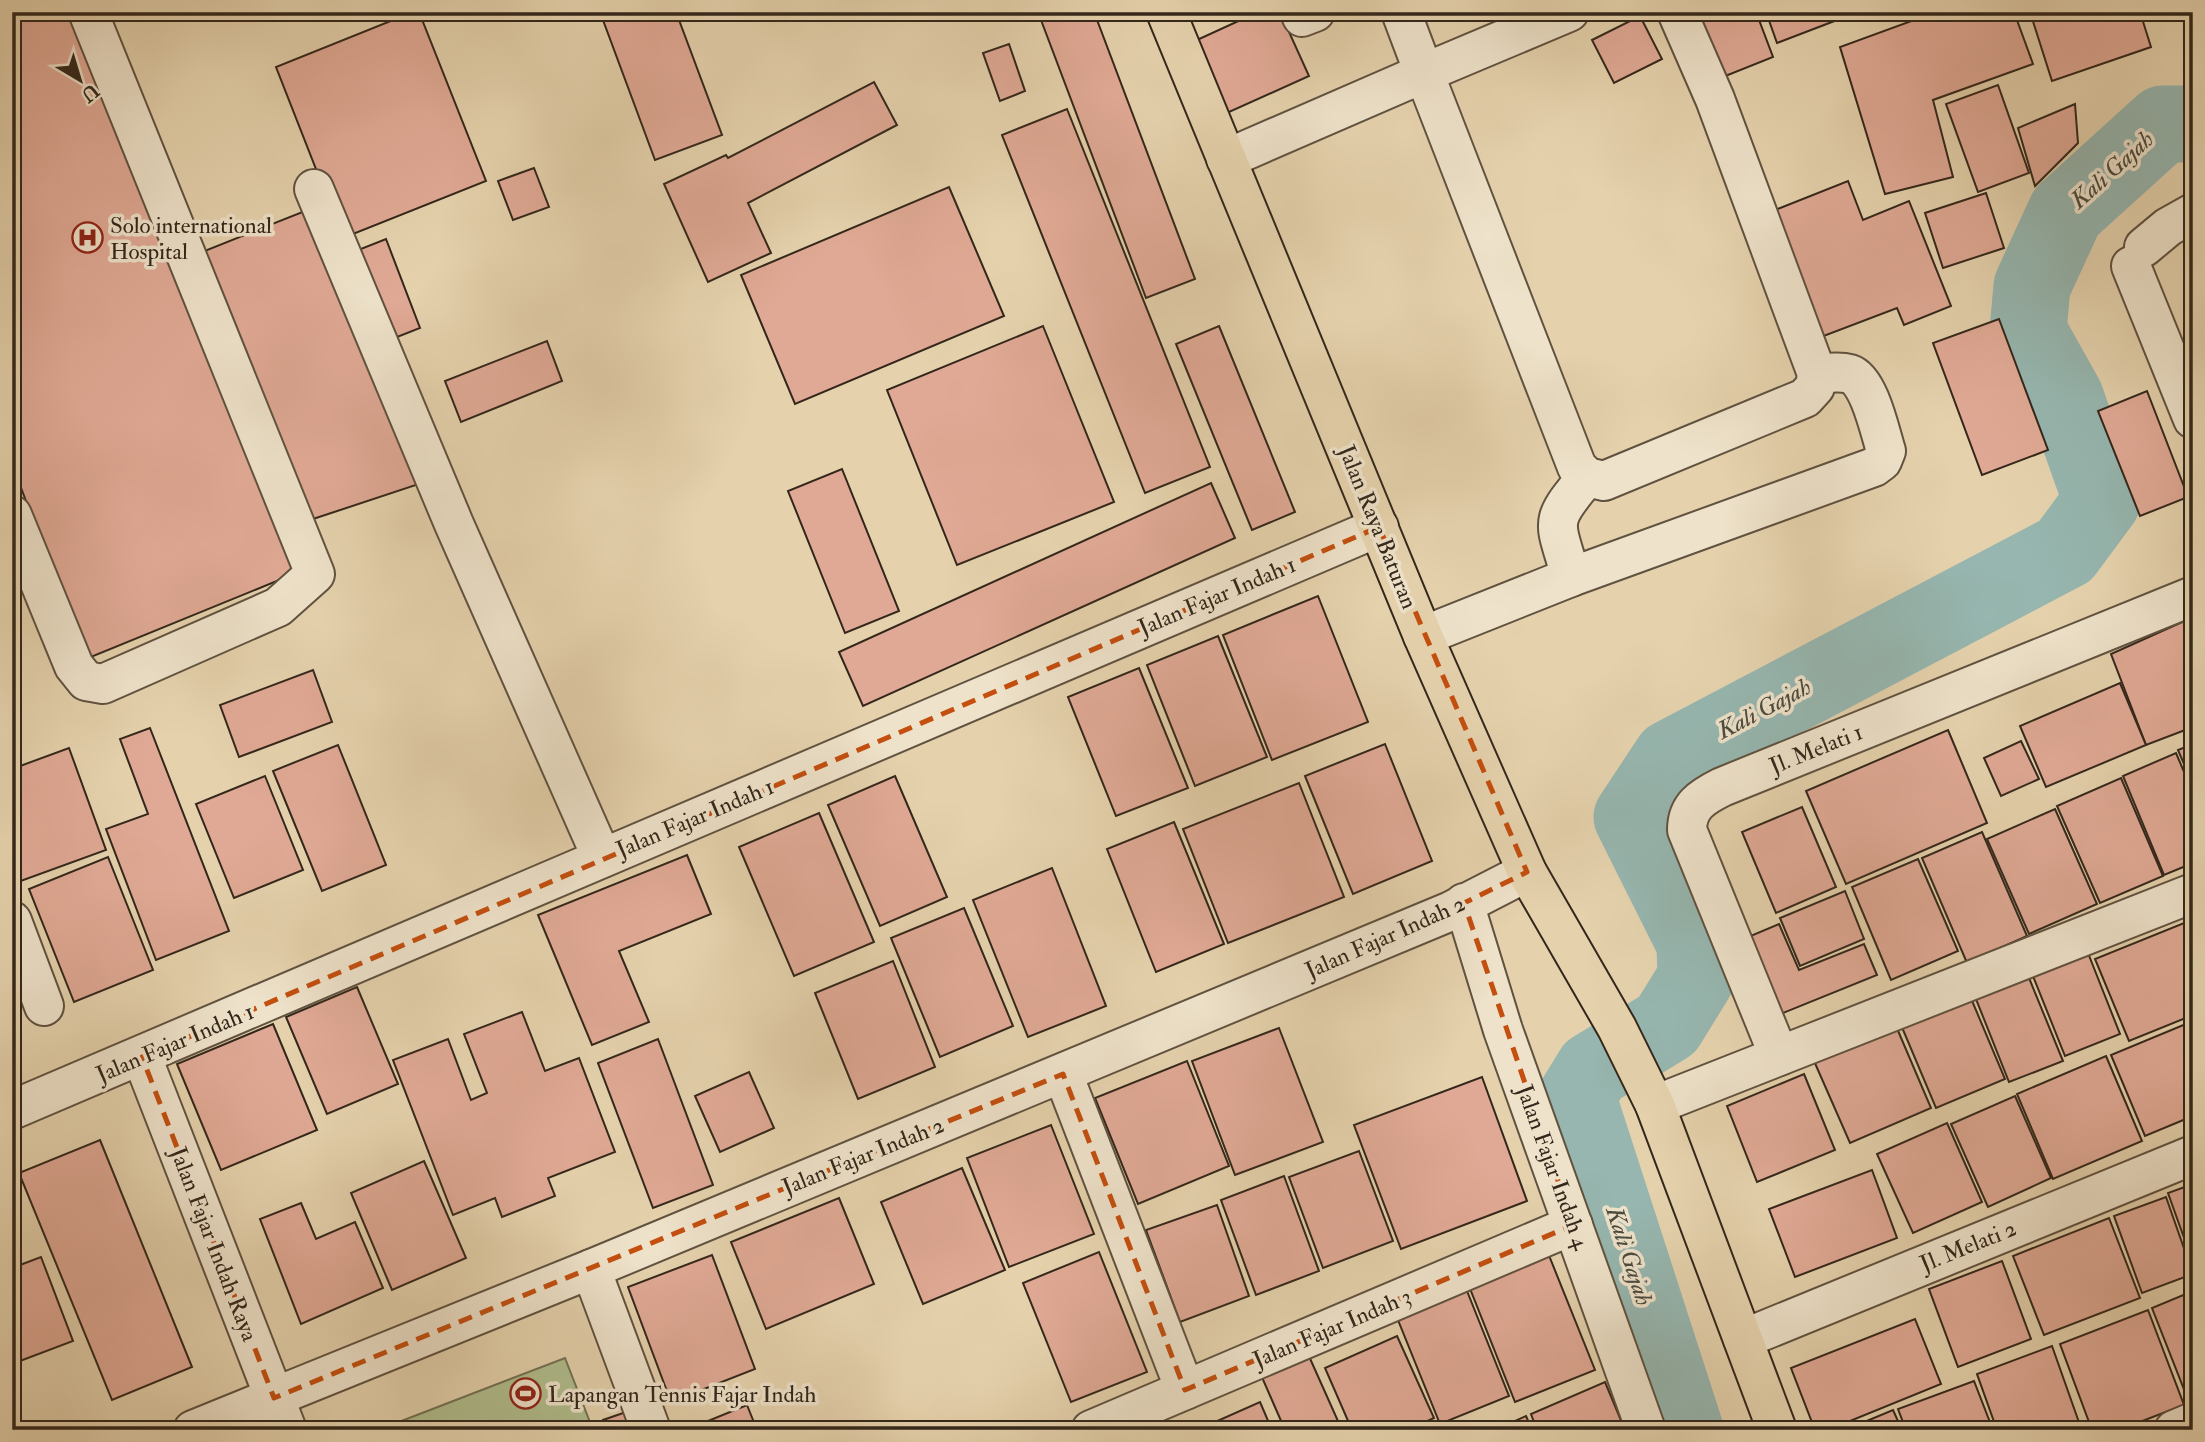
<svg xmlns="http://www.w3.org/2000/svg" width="2205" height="1442" font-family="'IM FELL Double Pica',serif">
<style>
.green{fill:#b0bd8d;stroke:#727254;stroke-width:2}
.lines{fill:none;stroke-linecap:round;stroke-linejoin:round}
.river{stroke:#96b6af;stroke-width:77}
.building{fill:#e0a995;stroke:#33271b;stroke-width:2}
.minor-casing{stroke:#605240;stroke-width:42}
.major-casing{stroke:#33271b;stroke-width:42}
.minor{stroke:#eee2ca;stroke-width:38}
.major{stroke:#e5d2ad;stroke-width:38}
.marked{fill:none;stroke:#c44f0f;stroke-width:5;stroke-dasharray:14 9;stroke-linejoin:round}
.labels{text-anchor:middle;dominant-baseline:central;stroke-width:7;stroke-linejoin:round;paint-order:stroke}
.poi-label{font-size:23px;fill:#33271b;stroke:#eee2ca;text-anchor:start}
.street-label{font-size:23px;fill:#33271b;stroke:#eee2ca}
.water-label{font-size:24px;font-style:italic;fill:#4c4b40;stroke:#eee2ca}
</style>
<rect width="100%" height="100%" fill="#e5d2ad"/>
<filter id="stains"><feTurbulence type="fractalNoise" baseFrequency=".00286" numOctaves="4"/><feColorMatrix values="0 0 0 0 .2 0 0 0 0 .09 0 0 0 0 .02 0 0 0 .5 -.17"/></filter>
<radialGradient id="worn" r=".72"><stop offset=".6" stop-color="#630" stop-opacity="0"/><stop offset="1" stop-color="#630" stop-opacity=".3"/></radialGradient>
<!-- green -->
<path class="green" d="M565 1358 593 1430H378Z"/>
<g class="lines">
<!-- river -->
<path class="river" d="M1685 1430 1577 1096 1593 1070 1667 1025 1696 978 1695 943 1632 817 1671 758 2065 551 2102 501 2065 397 2028 331 2032 286 2066 212 2163 124H2193"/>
</g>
<!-- building -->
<g class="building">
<path d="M12 12H71L294 574 86 659 12 464Z"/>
<path d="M413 12H419L486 181 343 238 276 67Z"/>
<path d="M600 12H676L722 135 655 160Z"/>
<path d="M1038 12H1094L1195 279 1146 298Z"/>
<path d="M1258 12H1280L1309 76 1218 117 1186 45Z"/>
<path d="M1687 12H1756L1773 57 1713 81Z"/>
<path d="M1766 12H1858L1777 43Z"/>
<path d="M1936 12H2014L2033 64 1933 100 1953 177 1885 194 1840 47Z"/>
<path d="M2030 12H2140L2151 47 2052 81Z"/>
<path d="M1640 16 1662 59 1614 83 1592 40Z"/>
<path d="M1009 44 1025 91 1000 101 983 53Z"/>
<path d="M874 82 897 125 748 203 771 253 708 282 664 184 726 155 728 158Z"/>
<path d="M1998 85 2029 173 1978 192 1946 104Z"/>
<path d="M2075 104 2078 143 2035 186 2018 128Z"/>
<path d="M1067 109 1210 467 1145 493 1002 135Z"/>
<path d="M534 168 549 207 513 220 498 181Z"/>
<path d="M1848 181 1863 220 1909 201 1951 306 1904 325 1897 308 1821 337 1765 214Z"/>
<path d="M949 187 1004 316 795 404 741 275Z"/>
<path d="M1986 193 2004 248 1943 268 1925 213Z"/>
<path d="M315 207 422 483 310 520 197 254Z"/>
<path d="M386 239 420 328 382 343 348 254Z"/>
<path d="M1999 319 2048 450 1982 475 1933 343Z"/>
<path d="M1043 326 1114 502 957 565 887 390Z"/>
<path d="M1219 326 1295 512 1252 530 1176 344Z"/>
<path d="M547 341 562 381 461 422 445 381Z"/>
<path d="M2147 391 2188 497 2140 516 2098 411Z"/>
<path d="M842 469 899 611 845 633 788 491Z"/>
<path d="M1211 483 1235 538 863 706 839 652Z"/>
<path d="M1318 596 1368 722 1272 760 1223 635Z"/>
<path d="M2191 618 2193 727 2146 745 2111 654Z"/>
<path d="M1218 636 1267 757 1195 786 1147 665Z"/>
<path d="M1139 668 1188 788 1116 816 1068 697Z"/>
<path d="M313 670 332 722 239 757 220 705Z"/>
<path d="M2120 683 2146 745 2046 787 2020 726Z"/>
<path d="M150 728 229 931 156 960 106 829 148 814 120 739Z"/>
<path d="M1948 730 1987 823 1846 884 1806 791Z"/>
<path d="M2021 741 2039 779 2001 796 1984 758Z"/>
<path d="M1385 744 1432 861 1353 894 1305 776Z"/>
<path d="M2193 744V785L2178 750Z"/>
<path d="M338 745 386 865 322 891 273 771Z"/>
<path d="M69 748 106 850 18 882 12 864V769Z"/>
<path d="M2176 753 2193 793V863L2164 875 2123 776Z"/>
<path d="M265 776 303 870 234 898 196 804Z"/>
<path d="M895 776 947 897 880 926 828 805Z"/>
<path d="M2121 778 2163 876 2100 903 2057 806Z"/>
<path d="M1299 783 1344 897 1228 943 1183 829Z"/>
<path d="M1802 807 1836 887 1776 913 1742 832Z"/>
<path d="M2055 809 2097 904 2029 934 1987 839Z"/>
<path d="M819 813 874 942 794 976 739 847Z"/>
<path d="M1174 822 1224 944 1156 972 1107 849Z"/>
<path d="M1982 832 2027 936 1967 963 1922 858Z"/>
<path d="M687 855 711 914 619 951 649 1022 592 1045 538 915Z"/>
<path d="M108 857 153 970 74 1002 29 889Z"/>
<path d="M1918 859 1958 951 1891 980 1852 887Z"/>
<path d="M1052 868 1106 1006 1028 1037 973 900Z"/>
<path d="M1845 891 1864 939 1800 966 1780 918Z"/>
<path d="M964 908 1013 1026 940 1057 891 938Z"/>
<path d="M2189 921 2193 931V1015L2129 1041 2095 959Z"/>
<path d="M1779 924 1799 970 1864 944 1877 975 1773 1017 1741 940Z"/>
<path d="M2088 953 2120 1034 2065 1056 2033 976Z"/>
<path d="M893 961 935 1067 858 1099 815 993Z"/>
<path d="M2029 978 2063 1061 2009 1082 1976 999Z"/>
<path d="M357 987 398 1084 327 1114 286 1017Z"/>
<path d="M1970 996 2005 1079 1936 1108 1901 1025Z"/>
<path d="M522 1012 545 1071 579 1058 615 1152 548 1178 555 1196 502 1217 495 1198 453 1215 393 1060 448 1039 471 1100 487 1093 464 1034Z"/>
<path d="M2193 1021V1116L2145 1136 2111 1055Z"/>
<path d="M273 1024 317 1130 221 1170 177 1064Z"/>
<path d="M1896 1026 1931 1108 1850 1143 1814 1061Z"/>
<path d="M1279 1028 1323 1142 1235 1175 1192 1061Z"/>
<path d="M658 1039 713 1185 653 1208 598 1063Z"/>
<path d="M2106 1056 2142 1141 2053 1179 2017 1094Z"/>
<path d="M1187 1061 1229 1166 1138 1204 1095 1098Z"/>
<path d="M749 1072 774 1128 720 1152 695 1096Z"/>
<path d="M1804 1074 1835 1150 1757 1182 1727 1106Z"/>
<path d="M1482 1077 1527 1201 1401 1249 1354 1125Z"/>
<path d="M2015 1096 2051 1178 1988 1207 1951 1124Z"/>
<path d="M1947 1123 1982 1202 1913 1233 1877 1154Z"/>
<path d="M1051 1125 1094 1234 1009 1267 967 1158Z"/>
<path d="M100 1140 192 1367 112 1400 19 1173Z"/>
<path d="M1359 1151 1393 1241 1323 1268 1289 1177Z"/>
<path d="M424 1161 466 1258 392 1290 351 1193Z"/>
<path d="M962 1168 1005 1270 923 1304 881 1202Z"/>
<path d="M1872 1170 1897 1238 1795 1277 1769 1209Z"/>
<path d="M1284 1176 1319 1271 1256 1295 1221 1200Z"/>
<path d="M2193 1184V1263L2168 1193Z"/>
<path d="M2166 1197 2193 1274 2142 1293 2114 1216Z"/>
<path d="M839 1198 874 1284 766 1329 731 1242Z"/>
<path d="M301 1203 316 1239 355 1222 383 1288 301 1324 260 1219Z"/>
<path d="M1217 1205 1249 1296 1180 1322 1146 1230Z"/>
<path d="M2109 1218 2140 1298 2044 1335 2013 1256Z"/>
<path d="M1099 1252 1147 1372 1071 1402 1023 1283Z"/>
<path d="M1548 1253 1595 1370 1515 1402 1469 1286Z"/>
<path d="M712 1255 755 1369 671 1402 628 1287Z"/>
<path d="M41 1257 73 1341 12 1364V1268Z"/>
<path d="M2002 1261 2031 1339 1958 1367 1929 1289Z"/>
<path d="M1467 1291 1509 1396 1440 1424 1398 1320Z"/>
<path d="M2193 1291V1395L2187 1397 2152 1308Z"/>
<path d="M2148 1310 2184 1405 2119 1430H2092L2060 1344Z"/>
<path d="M1915 1319 1941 1384 1828 1430H1815L1791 1368Z"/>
<path d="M1397 1336 1434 1418 1408 1430H1352L1325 1368Z"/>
<path d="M2052 1346 2081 1428 1997 1430 1977 1374Z"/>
<path d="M1308 1354 1342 1430H1285L1261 1375Z"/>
<path d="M1974 1381 1993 1430H1906L1898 1409Z"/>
<path d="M1605 1382 1625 1430H1537L1531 1414Z"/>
<path d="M1260 1402 1272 1430H1197Z"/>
<path d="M747 1405 757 1430H686Z"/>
<path d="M1893 1410 1902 1430H1845Z"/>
<path d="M626 1412 632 1430H606L603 1420Z"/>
<path d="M1526 1416 1532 1430H1495Z"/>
</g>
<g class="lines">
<defs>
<g id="minor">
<path d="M1300 12 1302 17 1315 12"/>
<path d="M1401 12 1424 73 1569 12"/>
<path d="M1226 159 1424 73 1577 467 1587 477 1604 481 1805 398 1815 387 1817 374 1715 99 1677 12"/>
<path d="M314 189 454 524 602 858"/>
<path d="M2144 247 2168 227 2193 213"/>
<path d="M2131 266 2193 419"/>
<path d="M1587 477C1547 524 1555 520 1571 577L1874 467 1882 461 1886 451C1880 432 1869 380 1850 374 1839 371 1828 373 1817 374"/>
<path d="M12 515 74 666 86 681 103 684 278 607 315 574 88 12"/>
<path d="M1423 636 1571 577"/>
<path d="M1464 903 1503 1030 1646 1430"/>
<path d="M12 921 44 1006"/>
<path d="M1779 1056 1687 830C1687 806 1702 797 1722 787L2193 596"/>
<path d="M142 1057 287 1430"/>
<path d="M1063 1074 1185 1390"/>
<path d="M1655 1105 2193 893"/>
<path d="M12 1110 1379 527"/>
<path d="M591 1269 651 1430"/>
<path d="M1743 1339 2193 1155"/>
<path d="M193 1430 591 1269 1451 911 1527 872"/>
<path d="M1091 1430 1573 1225"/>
<path d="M2174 1430 2193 1422"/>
</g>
<path id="major" d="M1166 12 1423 636 1527 872 1617 1028 1655 1105 1777 1430"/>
</defs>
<!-- minor casing -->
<use href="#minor" class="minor-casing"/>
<!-- major casing -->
<use href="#major" class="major-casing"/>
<!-- minor -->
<use href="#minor" class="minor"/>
<!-- major -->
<use href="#major" class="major"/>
</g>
<!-- marked area -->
<path class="marked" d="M1379 527 1527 872 1464 903 1573 1225 1185 1390 1063 1074 274 1398 142 1057Z"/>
<!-- icons -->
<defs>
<symbol id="hospital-ring" viewBox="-11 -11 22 22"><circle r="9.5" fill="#eee2ca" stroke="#8f2418" stroke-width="1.5"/><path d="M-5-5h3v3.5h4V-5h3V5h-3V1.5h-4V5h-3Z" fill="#8f2418"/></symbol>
<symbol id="stadium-ring" viewBox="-11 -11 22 22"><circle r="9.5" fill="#eee2ca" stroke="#8f2418" stroke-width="1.5"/><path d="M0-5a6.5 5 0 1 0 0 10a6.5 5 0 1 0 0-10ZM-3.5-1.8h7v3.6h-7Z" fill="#8f2418"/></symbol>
</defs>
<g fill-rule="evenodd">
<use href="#hospital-ring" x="70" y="220" width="35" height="35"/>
<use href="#stadium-ring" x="508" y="1376" width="35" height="35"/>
</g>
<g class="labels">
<!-- poi labels -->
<g class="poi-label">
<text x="110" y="225">Solo international<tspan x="110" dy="26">Hospital</tspan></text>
<text x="548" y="1394">Lapangan Tennis Fajar Indah</text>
</g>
<!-- street labels -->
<g class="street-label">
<text transform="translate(1378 527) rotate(68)">Jalan Raya Baturan</text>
<text transform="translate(1217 596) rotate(-23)">Jalan Fajar Indah 1</text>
<text transform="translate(1816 749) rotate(-22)">Jl. Melati 1</text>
<text transform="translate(695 818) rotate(-23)">Jalan Fajar Indah 1</text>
<text transform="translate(1385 937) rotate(-24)">Jalan Fajar Indah 2</text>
<text transform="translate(175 1043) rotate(-23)">Jalan Fajar Indah 1</text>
<text transform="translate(863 1156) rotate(-22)">Jalan Fajar Indah 2</text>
<text transform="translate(1553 1167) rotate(70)">Jalan Fajar Indah 4</text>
<text transform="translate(214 1244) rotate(69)">Jalan Fajar Indah Raya</text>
<text transform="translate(1968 1246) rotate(-22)">Jl. Melati 2</text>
<text transform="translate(1332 1328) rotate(-23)">Jalan Fajar Indah 3</text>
</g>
<!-- water labels -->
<g class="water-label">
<text transform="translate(2112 170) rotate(-42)">Kali Gajah</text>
<text transform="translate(1764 709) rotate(-28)">Kali Gajah</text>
<text transform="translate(1629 1256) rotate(72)">Kali Gajah</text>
</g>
</g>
<!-- margin -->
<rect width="2205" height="1442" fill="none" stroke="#e5d2ad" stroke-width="42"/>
<rect x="14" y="14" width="2177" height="1414" fill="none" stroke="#33271b" stroke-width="3.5"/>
<rect x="21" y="21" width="2163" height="1400" fill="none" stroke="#33271b" stroke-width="2"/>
<!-- north arrow -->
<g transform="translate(80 80) rotate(142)" stroke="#eee2ca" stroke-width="5" paint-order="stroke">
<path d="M0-5L12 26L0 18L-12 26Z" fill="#33271b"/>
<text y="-10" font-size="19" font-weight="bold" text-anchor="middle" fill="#33271b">U</text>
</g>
<rect width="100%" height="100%" filter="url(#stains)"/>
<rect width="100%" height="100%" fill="url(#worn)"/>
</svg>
